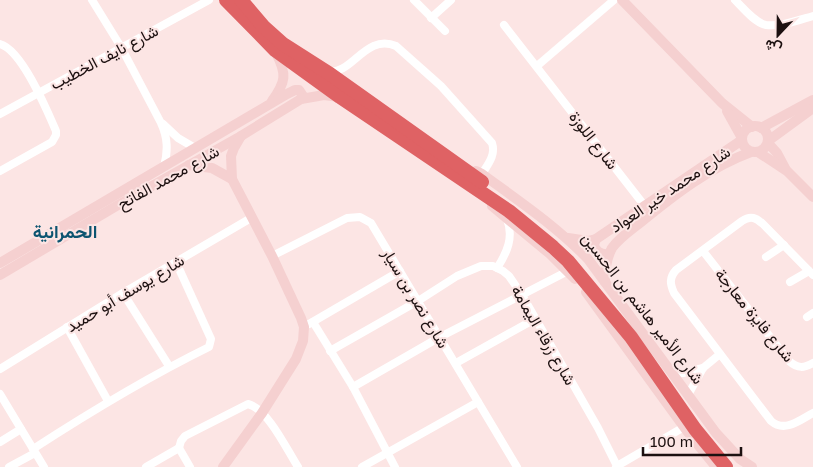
<svg xmlns="http://www.w3.org/2000/svg" width="813" height="467" font-family="'Golos Text',Vazirmatn,sans-serif">
<style>
.lines{fill:none;stroke-linecap:round;stroke-linejoin:round}
.street{stroke:#fff;stroke-width:8}
.secondary{stroke:#f5d0d0;stroke-width:10}
.highway{stroke:#df6264;stroke-width:14}
.labels{text-anchor:middle;dominant-baseline:central;stroke-width:4;stroke-linejoin:round;paint-order:stroke}
.street-label{font-size:16px;fill:#1c1010;stroke:#fce5e4}
.neighbourhood-label{font-size:18px;font-weight:bold;fill:#0c5470;stroke:#fce5e4}
</style>
<rect width="100%" height="100%" fill="#fce5e4"/>
<g class="lines">
<!-- street -->
<g class="street">
<path d="M92 0 121 47 161 123C168 138 168 151 164 167"/>
<path d="M414 0 445 31"/>
<path d="M735 0C743 8 755 23 766 25 780 27 799 20 813 16"/>
<path d="M431 18 451 0"/>
<path d="M504 25 651 214"/>
<path d="M0 44C22 50 47 110 56 131V135L52 142 0 171"/>
<path d="M537 66 614 0"/>
<path d="M328 71C352 76 365 33 396 46L441 86 492 143C496 155 488 164 482 174"/>
<path d="M0 114 209 0"/>
<path d="M163 124 178 138 195 148"/>
<path d="M703 251 789 361C798 369 804 368 813 363"/>
<path d="M272 256 347 218 360 217 371 223 517 467"/>
<path d="M766 257 784 245"/>
<path d="M497 268C507 253 514 237 507 219"/>
<path d="M813 275 763 224C756 218 751 215 742 221L676 270C669 278 670 284 674 293L771 421C785 433 800 420 813 413"/>
<path d="M790 282 809 271"/>
<path d="M123 293 169 366"/>
<path d="M807 317 813 313"/>
<path d="M313 322 353 387 395 467"/>
<path d="M309 324 400 271"/>
<path d="M67 327 108 401"/>
<path d="M330 351 418 301 457 276 481 266H493L503 271 509 276 522 295 598 428 617 466 616 467"/>
<path d="M456 363 535 319"/>
<path d="M0 369 123 293 251 218"/>
<path d="M673 374 683 373 703 368"/>
<path d="M353 387 440 337 568 271"/>
<path d="M0 394 44 467"/>
<path d="M688 395 703 368 720 354"/>
<path d="M0 442 21 429"/>
<path d="M179 448 181 441 185 436 248 404C268 409 287 450 298 467"/>
<path d="M33 449C90 412 148 377 209 347L211 339 176 262"/>
<path d="M617 466 684 427"/>
<path d="M9 467 35 453"/>
<path d="M146 467 179 448 190 467"/>
<path d="M362 467 478 402"/>
</g>
<!-- secondary -->
<g class="secondary">
<path d="M622 0 722 103 752 127"/>
<path d="M272 101C286 82 287 74 276 53"/>
<path d="M727 111 742 138"/>
<circle cx="755" cy="139" r="13"/>
<path d="M761 128 813 100"/>
<path d="M768 141 813 108"/>
<path d="M768 143 777 153 785 168"/>
<path d="M758 152 787 171 813 197"/>
<path d="M189 165 212 168 232 179"/>
<path d="M476 171 482 174C519 201 556 226 588 259L716 433 740 459 752 467"/>
<path d="M492 206 550 254 575 279"/>
<path d="M568 238 588 241 596 239 742 140"/>
<path d="M596 239 594 245C596 253 602 255 609 254"/>
<path d="M0 263 287 94 295 90H299L303 96 301 99"/>
<path d="M0 275 118 205 241 136 301 99 324 95 339 97"/>
<path d="M605 282C605 270 606 259 612 248 619 238 631 230 641 222 674 195 710 167 751 152"/>
<path d="M586 292 687 431 716 467"/>
<path d="M223 467 262 413 296 359 303 341 304 327 301 318 272 256 232 179 231 156 234 148 241 136"/>
</g>
<!-- highway -->
<g class="highway">
<path d="M226 0 275 50 340 97 509 211 553 247 568 261 631 337 695 429 726 467"/>
<path d="M241 0 264 27 283 44 330 74 482 182"/>
</g>
</g>
<g class="labels">
<!-- street labels -->
<g class="street-label">
<text transform="translate(104 57) rotate(-28)">شارع نايف الخطيب</text>
<text transform="translate(594 140) rotate(52)">شارع اللوزة</text>
<text transform="translate(168 177) rotate(-29)">شارع محمد الفاتح</text>
<text transform="translate(670 189) rotate(-34)">شارع محمد خير العواد</text>
<text transform="translate(125 293) rotate(-31)">شارع يوسف أبو حميد</text>
<text transform="translate(416 298) rotate(59)">شارع نصر بن سيار</text>
<text transform="translate(643 308) rotate(52)">شارع الأمير هاشم بن الحسين</text>
<text transform="translate(755 315) rotate(51)">شارع فايزة معارجة</text>
<text transform="translate(544 335) rotate(60)">شارع زرقاء اليمامة</text>
</g>
<!-- neighbourhood labels -->
<g class="neighbourhood-label">
<text x="65" y="231">الحمرانية</text>
</g>
</g>
<!-- north arrow -->
<g transform="translate(778 35) rotate(202)" stroke="#fce5e4" stroke-width="4" paint-order="stroke">
<path d="M0-4L9 19L0 12L-9 19Z" fill="#1c1010"/>
<text y="-8" font-size="14" font-weight="bold" text-anchor="middle" fill="#1c1010">ش</text>
</g>
<!-- scale -->
<path d="M643 447v8h98v-8" fill="none" stroke="#1c1010" stroke-width="2.5"/>
<text x="650" y="447" font-size="15" fill="#1c1010" stroke="#fce5e4" stroke-width="4" paint-order="stroke">100 m</text>
</svg>
